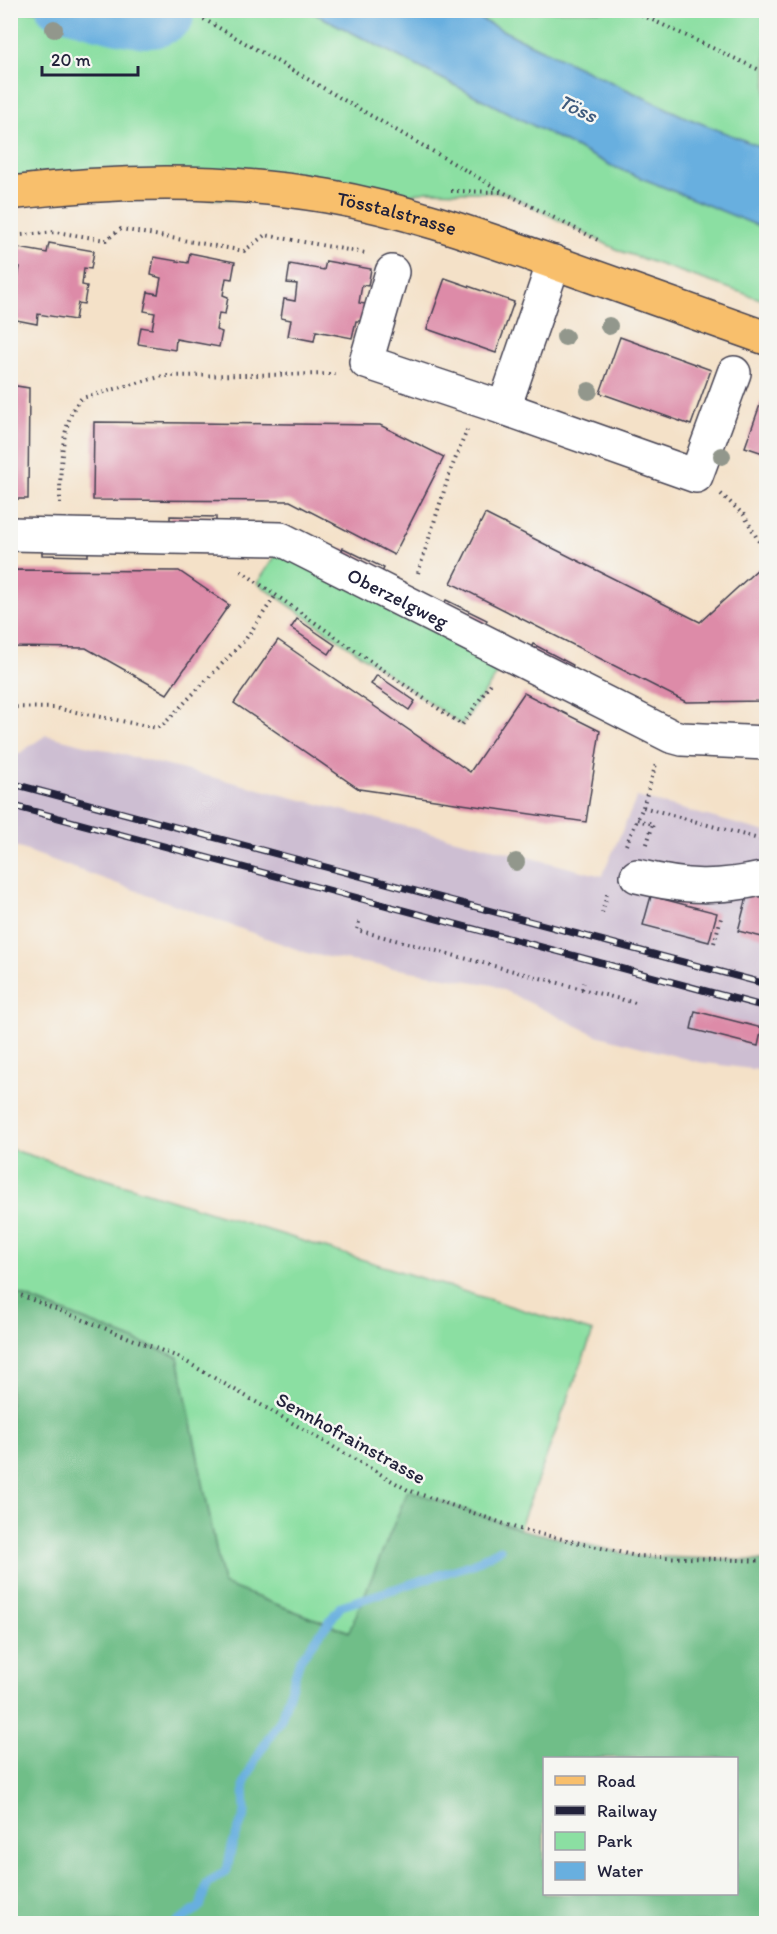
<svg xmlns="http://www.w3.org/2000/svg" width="777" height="1934" font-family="Itim,sans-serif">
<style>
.industrial{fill:#cdbed2}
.green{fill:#8bdfa2;stroke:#56806e;stroke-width:1.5}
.forest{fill:#70be88;stroke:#497062;stroke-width:1.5;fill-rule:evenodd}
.water{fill:#68afdf;stroke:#45688d;stroke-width:1.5}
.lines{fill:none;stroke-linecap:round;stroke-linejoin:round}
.stream{stroke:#68afdf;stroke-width:9}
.canal{stroke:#68afdf;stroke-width:33}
.building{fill:#dd8ba8}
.minor-casing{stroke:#423f50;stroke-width:36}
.major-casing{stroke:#423f50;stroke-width:36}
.path{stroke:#423f50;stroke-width:4;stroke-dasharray:1.5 4.5;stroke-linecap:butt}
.minor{stroke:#fff;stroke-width:33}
.major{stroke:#f8bf6c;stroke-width:33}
.rail-casing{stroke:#22223b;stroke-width:7}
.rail{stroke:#f6f6f2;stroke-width:4.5;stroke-dasharray:14;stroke-linecap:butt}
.tree{fill:#92978c}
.labels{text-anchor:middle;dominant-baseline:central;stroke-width:5;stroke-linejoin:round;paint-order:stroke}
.street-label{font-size:20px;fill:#22223b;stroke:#f6f6f2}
.water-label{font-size:21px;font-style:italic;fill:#3e5a7d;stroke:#f6f6f2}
</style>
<rect width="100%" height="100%" fill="#f6f6f2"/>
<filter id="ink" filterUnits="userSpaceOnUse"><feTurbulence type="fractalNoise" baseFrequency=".0167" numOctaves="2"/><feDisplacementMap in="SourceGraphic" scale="12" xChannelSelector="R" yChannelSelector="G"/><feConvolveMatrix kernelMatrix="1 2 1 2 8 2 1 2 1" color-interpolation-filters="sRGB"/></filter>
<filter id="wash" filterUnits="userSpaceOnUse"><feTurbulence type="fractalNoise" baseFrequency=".008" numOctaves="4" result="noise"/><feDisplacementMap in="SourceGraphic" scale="24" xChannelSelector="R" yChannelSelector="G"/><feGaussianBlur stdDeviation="1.35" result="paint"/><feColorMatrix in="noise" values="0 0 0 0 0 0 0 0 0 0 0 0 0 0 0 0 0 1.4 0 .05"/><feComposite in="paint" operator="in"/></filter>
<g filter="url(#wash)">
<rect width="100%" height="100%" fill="#f4e1c8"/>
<!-- industrial -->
<path class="industrial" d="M46 735 602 876 637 797 766 832V1071L698 1062 596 1035 493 985 310 954 11 845 10 754 17 755Z"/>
<!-- green -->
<g class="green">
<path d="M10 11H310L612 166 766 229V301L620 251 505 193 427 191 362 203 11 193Z"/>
<path d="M464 11H766V149L685 117 520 39Z"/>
<path d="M286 540 511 654 462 725 257 583Z"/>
<path d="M10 1149 593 1332 519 1529 408 1491 350 1632 223 1584 178 1357 11 1291Z"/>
</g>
<!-- forest -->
<path class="forest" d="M10 1291 178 1357 223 1584 349 1632 408 1490 519 1529 636 1556 766 1561V1923H11ZM544 1758H736V1894H544Z"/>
<!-- water -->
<path class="water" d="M310 11H464L520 39 685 117 766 149V229L612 166Z"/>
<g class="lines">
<!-- stream -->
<path class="stream" d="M175 1924 200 1907 207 1884 227 1870 232 1846 245 1813 244 1784 256 1758 281 1719 300 1660 341 1606 473 1564 500 1549"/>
<!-- canal -->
<path class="canal" d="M53 10C79 16 132 35 156 31 165 29 171 25 177 19"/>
</g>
<g id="blocks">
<!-- building -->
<g class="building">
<path d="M49 243 94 251 91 269 84 268 82 285 87 286 84 304 78 303 75 320 38 314 37 324 11 319 13 302H10V283L17 284 20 267 10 266 13 247 47 253Z"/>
<path d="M190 253 235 262 232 279 226 278 223 295 228 297 225 314 219 313 216 330 222 332 219 347 176 339 175 350 138 344 141 327 152 329 155 313 144 311 148 292 158 294 161 278 151 275 154 257 188 263Z"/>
<path d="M326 261 371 269 368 286 362 285 359 303 365 304 362 321H356L352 338 316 331 314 341 288 336 291 320 281 318 284 299 295 301 297 284 287 283 290 264 324 270Z"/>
<path d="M445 278 514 302 496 353 427 329Z"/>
<path d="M620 337 711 370 691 425 600 393Z"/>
<path d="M10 385 29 388 28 499H10Z"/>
<path d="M761 402 766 403V454L745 447Z"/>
<path d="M94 422 380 425 444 457 394 555 290 501 93 500Z"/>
<path d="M485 514 700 622 759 568 766 573V701L686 702 451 583Z"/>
<path d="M170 516 216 517V527H170Z"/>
<path d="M42 545H88V556L42 555Z"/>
<path d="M343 548 384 568 379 578 339 557Z"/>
<path d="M10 570 179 571 229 605 167 694 86 648 10 647Z"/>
<path d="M446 600 487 620 482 630 442 609Z"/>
<path d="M297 619 335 645 329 654 291 628Z"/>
<path d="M278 640 470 772 524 693 600 731 586 822 359 789 234 703Z"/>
<path d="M533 644 573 665 569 674 528 653Z"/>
<path d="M377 675 415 701 409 710 371 684Z"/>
<path d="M748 893 766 898V938L738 931Z"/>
<path d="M651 896 717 913 709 942 643 925Z"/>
<path d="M695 1011 762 1028 758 1046 691 1029Z"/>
</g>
</g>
</g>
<g filter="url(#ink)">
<use href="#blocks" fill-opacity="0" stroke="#423f50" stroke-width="1.5"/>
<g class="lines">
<defs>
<g id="minor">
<path d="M392 272 366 362 504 408 554 262"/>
<path d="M504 408 696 476 734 373"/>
<path id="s1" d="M10 534 281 539 671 736 682 739 766 743"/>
<path d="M637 876C687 888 716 889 766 878"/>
</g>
<g id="major">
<path id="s2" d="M10 193C115 180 222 178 327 196 401 209 473 234 544 259 618 285 692 312 766 338"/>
</g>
</defs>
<!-- minor casing -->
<use href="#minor" class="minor-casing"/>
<!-- major casing -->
<use href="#major" class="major-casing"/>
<!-- path -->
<g class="path">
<path d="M188 10 505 193 598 240"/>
<path d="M631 10 766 73"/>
<path d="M451 191 504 192"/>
<path d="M10 236 56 232 106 240 121 229 244 251 265 235 365 253"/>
<path d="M721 494 744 515 766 554"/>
<path d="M60 504C60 476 60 418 82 398L163 376 335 374"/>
<path d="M241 571 462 725 492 682"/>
<path d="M418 573 450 472 467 430"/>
<path d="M10 707 55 708 157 728 164 724 245 640 276 595"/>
<path d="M643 807 656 764"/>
<path d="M637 820 653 824 646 847"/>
<path d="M626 845 643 807 766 841"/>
<path d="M602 913 608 891"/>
<path d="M359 922 357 930 639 1004"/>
<path d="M714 943 721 918"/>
<path d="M582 989 584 983"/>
<path d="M10 1291 178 1357 408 1490 519 1529 636 1556 766 1561"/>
</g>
<!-- minor -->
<use href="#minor" class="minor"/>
<!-- major -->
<use href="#major" class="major"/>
<defs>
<g id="rail">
<path d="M10 783 766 984"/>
<path d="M10 805 766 1007"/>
</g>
</defs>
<!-- rail casing -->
<use href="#rail" class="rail-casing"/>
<!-- rail -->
<use href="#rail" class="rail"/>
</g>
<!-- trees -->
<g class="tree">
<circle cx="54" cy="29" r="9"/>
<circle cx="609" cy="326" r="9"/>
<circle cx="565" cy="337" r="9"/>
<circle cx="589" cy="391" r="9"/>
<circle cx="722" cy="456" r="9"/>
<circle cx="516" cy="862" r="9"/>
</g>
</g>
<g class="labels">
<!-- street labels -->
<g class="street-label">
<text stroke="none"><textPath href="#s2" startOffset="390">Tösstalstrasse</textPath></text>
<text stroke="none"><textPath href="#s1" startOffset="402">Oberzelgweg</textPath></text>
<text transform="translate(351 1438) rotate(29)">Sennhofrainstrasse</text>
</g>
<!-- water labels -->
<g class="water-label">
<text transform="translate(578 108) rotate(26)">Töss</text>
</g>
</g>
<!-- margin -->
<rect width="777" height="1934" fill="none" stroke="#f6f6f2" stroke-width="36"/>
<!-- legend -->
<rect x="543" y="1757" width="195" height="138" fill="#f6f6f2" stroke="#a1a1a9" stroke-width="1.5"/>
<rect x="555" y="1776" width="30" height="9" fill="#f8bf6c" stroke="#a1a1a9" stroke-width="1.5"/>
<text x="597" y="1787" font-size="18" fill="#22223b">Road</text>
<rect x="555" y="1806" width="30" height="9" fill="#22223b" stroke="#a1a1a9" stroke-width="1.5"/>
<text x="597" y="1817" font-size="18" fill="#22223b">Railway</text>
<rect x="555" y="1832" width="30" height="18" fill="#8bdfa2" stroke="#a1a1a9" stroke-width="1.5"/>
<text x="597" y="1847" font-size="18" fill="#22223b">Park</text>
<rect x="555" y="1862" width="30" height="18" fill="#68afdf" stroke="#a1a1a9" stroke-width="1.5"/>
<text x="597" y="1877" font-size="18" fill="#22223b">Water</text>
<!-- scale -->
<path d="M42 66v9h96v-9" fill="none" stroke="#22223b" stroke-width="3"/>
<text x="51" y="66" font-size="18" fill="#22223b" stroke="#f6f6f2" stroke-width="4.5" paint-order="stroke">20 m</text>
</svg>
